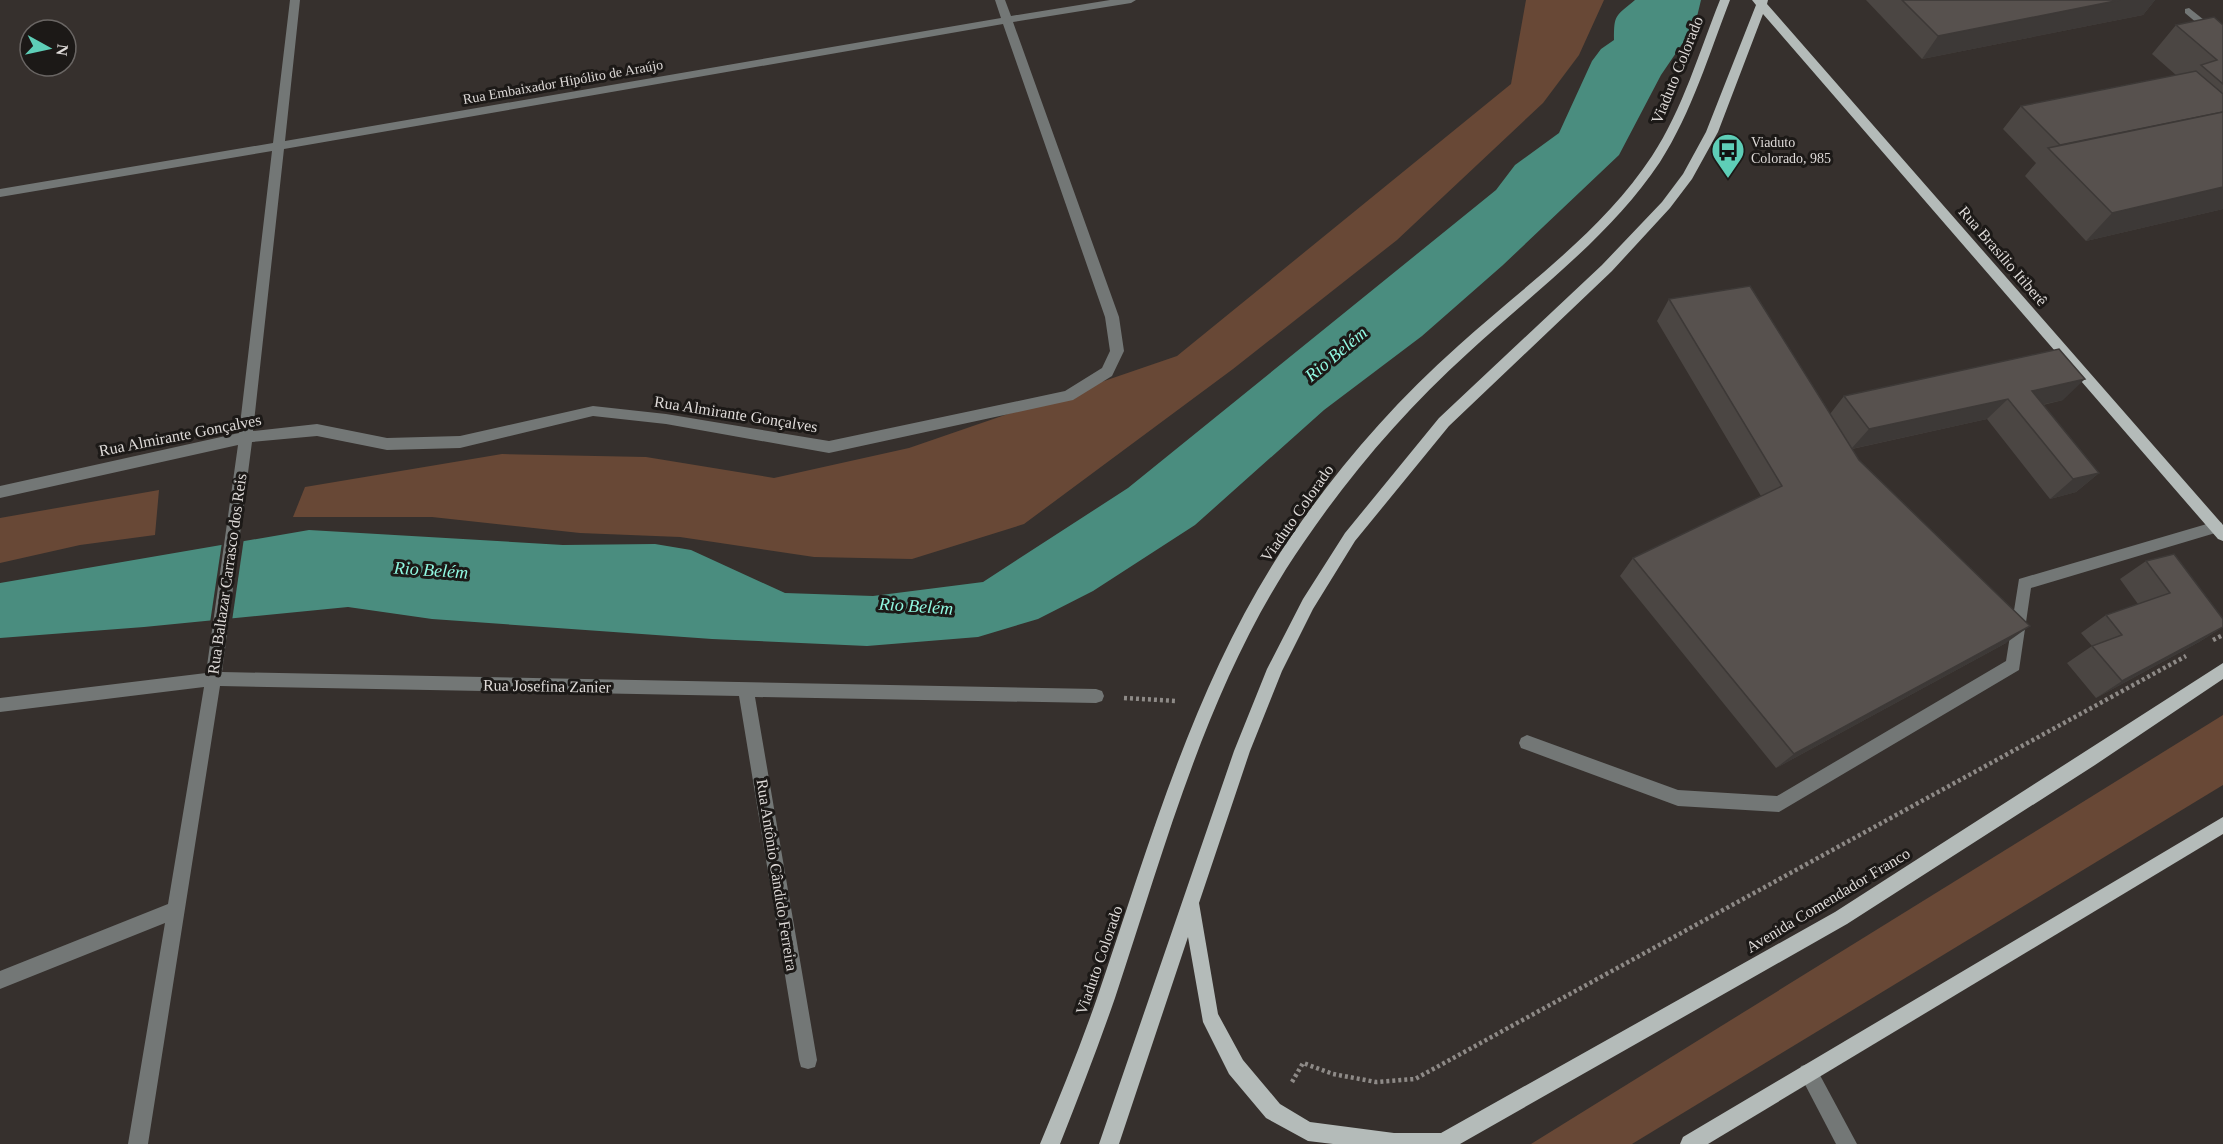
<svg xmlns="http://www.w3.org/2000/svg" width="2223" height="1144" font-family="'Times New Roman',serif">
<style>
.green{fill:#684836}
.water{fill:#4a8d7f}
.pier{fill:#36302d}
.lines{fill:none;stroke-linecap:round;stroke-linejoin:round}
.path{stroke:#8e8a87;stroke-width:4.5;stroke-dasharray:3 3;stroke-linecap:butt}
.minor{fill:#737776;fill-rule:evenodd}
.major{fill:#b4bbb9;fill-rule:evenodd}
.wall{fill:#4b4643}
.shaded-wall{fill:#3d3937}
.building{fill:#57514e;stroke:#3d3937;stroke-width:1.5}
.labels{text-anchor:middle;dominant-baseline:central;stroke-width:6;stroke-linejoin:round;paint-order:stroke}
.far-street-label{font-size:14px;fill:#dedad8;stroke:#1c1917}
.far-poi-label{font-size:14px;fill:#dedad8;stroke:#1c1917;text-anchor:start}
.street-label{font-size:16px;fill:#dedad8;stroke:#1c1917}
.water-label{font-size:18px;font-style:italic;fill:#91f9e2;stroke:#1c1917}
</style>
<rect width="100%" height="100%" fill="#36302d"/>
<!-- green -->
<g class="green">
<path d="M1526 0H1604L1579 55 1543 103 1397 240 1233 369 1024 524 912 559 814 557 680 537 580 533 432 517H293L305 487 502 454 646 457 774 478 909 448 1177 356 1511 84Z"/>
<path d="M159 490 155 535 80 545 0 563V518Z"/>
<path d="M2223 715V785L1632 1144H1531Z"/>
</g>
<!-- water -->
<path class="water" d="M1635 0H1701L1695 25 1661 75 1619 155 1503 265 1422 336 1324 410 1195 525 1093 591 1038 619 978 637 867 646 712 639 432 619 348 607 144 627 0 638V583L309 530 563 545 655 544 691 550 785 593 873 596 983 582 1128 488 1496 190 1515 165 1559 133 1592 61 1601 49 1614 40C1614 14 1615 17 1635 0Z"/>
<!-- pier -->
<path class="pier" d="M244 538 232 621 210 623 222 542Z"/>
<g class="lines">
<!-- path -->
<g class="path">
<path d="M2213 640 2223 635"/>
<path d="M1124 698 1177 701"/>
<path d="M1292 1082 1303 1063 1333 1074 1376 1082 1415 1079 2186 656"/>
</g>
<!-- minor -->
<g class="minor">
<path d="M290 0H300L285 141 1001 18 995 0H1005L1011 16 1110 0H1136L1131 3 1013 22 1119 317 1124 351 1112 376 1073 400 829 453 666 424 593 416 460 448 387 450 317 436 252 442 222 672 1096 689 1102 691 1104 696 1102 701 1096 703 755 697 817 1060 815 1067 808 1069 801 1067 799 1060 739 696 220 686 148 1144H128L165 923 0 989V971L168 904 204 687 0 712V698L206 673 238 445 0 498V486L239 433 272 151 0 197V189L273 143ZM1003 24 1105 317 1110 351 1102 368 1065 391 829 441 666 414 593 406 460 436 387 438 317 424 253 431 284 149Z"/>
<path d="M2189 8 2223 35V45L2185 13V9Z"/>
<path d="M2217 521 2222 523V531L2031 588 2019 670 1779 812 1678 806 1521 748 1519 743 1521 738 1527 735 1678 790 1777 796 2006 661 2019 579Z"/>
<path d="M1808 1064 1815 1066 1857 1144H1836L1799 1073 1801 1066Z"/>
</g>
<!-- major -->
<g class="major">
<path d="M1720 0H1730C1709 54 1692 112 1660 162 1610 237 1534 292 1468 353 1406 409 1351 473 1304 542 1209 679 1167 842 1115 998 1098 1047 1079 1096 1060 1144H1040C1060 1096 1080 1047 1097 998 1151 840 1196 675 1292 535 1339 466 1395 402 1458 346 1524 286 1602 232 1652 156 1683 109 1699 52 1720 0Z"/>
<path d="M1752 0H1768L1767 4 2223 525V541L2218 539 1763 14 1718 132 1692 179 1670 208 1612 271 1449 426 1355 541 1313 609 1282 671 1250 751 1199 903 1218 1014 1243 1060 1280 1104 1310 1122 1394 1133H1441L1835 912 2223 663V679L2095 765 1847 924 1460 1144H1333L1308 1141 1266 1118 1229 1074 1203 1022 1188 937 1119 1144H1099L1234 751 1267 669 1303 599 1345 533 1439 418 1602 265 1662 202 1683 174 1706 132 1756 5Z"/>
<path d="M2223 817V834L1708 1144H1680L1683 1137Z"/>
</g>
</g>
<!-- wall -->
<g class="wall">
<path d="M1866 0H2155L2143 15 1922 59Z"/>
<path d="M2176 25H2223V209L2086 241 2025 176 2036 163 2003 129 2021 106 2176 75 2152 54Z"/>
<path d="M1669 299 1830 414 1844 396 2063 400 2043 405 2099 473 2076 492 2050 499 1987 419 1852 449 1859 460 2006 643 1776 768 1620 576 1633 558 1761 496 1657 321Z"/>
<path d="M2146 561 2223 627 2199 642 2096 698 2067 663 2092 646 2081 633 2106 615 2138 604 2120 579Z"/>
</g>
<!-- shaded-wall -->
<g class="shaded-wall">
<path d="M2120 0H2155L2143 15 1922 59 1938 36Z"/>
<path d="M2223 187V209L2086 241 2112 213Z"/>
<path d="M2085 379 2063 400 2017 410 2032 391Z"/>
<path d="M2008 399 1987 419 1851 449 1869 429Z"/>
<path d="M2099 473 2076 492 2050 499 2073 479Z"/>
<path d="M2030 626 2006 643 1776 768 1794 754Z"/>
<path d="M2223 627 2199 642 2096 698 2122 681Z"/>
</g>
<!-- building -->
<g class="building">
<path d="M1902 0H2120L1938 36Z"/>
<path d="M2214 17 2223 25V84L2201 65 2217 60 2176 25Z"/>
<path d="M2196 71 2223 94V112L2060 145 2021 106Z"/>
<path d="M2223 112V187L2112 213 2048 148Z"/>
<path d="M1750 286 1859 460 2030 626 1794 754 1633 558 1782 486 1669 299Z"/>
<path d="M2059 349 2085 379 2032 391 2099 473 2073 479 2008 399 1869 429 1844 396Z"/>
<path d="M2174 554 2223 619V627L2122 681 2092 646 2122 635 2106 615 2170 593 2146 561Z"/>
</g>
<!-- icons -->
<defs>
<symbol id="bus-pin" viewBox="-11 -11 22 30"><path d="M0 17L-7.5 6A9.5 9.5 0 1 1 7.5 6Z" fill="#5eceb7" stroke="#1c1917"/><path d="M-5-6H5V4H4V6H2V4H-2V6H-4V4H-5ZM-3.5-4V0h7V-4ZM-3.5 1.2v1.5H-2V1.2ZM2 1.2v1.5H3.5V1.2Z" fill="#111"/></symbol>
</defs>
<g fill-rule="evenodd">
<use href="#bus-pin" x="1709" y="131" width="38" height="52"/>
</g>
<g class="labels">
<!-- far-street labels -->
<g class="far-street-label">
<text transform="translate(563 82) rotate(-10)">Rua Embaixador Hipólito de Araújo</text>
</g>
<!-- far-poi labels -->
<g class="far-poi-label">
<text x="1751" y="142">Viaduto<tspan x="1751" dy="16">Colorado, 985</tspan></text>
</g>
<!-- street labels -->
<g class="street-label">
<text transform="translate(1677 70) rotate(-68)">Viaduto Colorado</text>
<text transform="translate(2003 256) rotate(49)">Rua Brasílio Itiberê</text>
<text transform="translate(736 414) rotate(9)">Rua Almirante Gonçalves</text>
<text transform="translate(180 435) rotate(-11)">Rua Almirante Gonçalves</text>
<text transform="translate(1297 513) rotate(-55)">Viaduto Colorado</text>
<text transform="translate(227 574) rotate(-82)">Rua Baltazar Carrasco dos Reis</text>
<text transform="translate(547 686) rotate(1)">Rua Josefina Zanier</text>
<text transform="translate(777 875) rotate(81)">Rua Antônio Cândido Ferreira</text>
<text transform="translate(1828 900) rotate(-31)">Avenida Comendador Franco</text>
<text transform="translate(1099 960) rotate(-71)">Viaduto Colorado</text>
</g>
<!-- water labels -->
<g class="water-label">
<text transform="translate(1336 354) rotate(-40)">Rio Belém</text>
<text transform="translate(431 570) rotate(4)">Rio Belém</text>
<text transform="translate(916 606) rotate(4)">Rio Belém</text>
</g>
</g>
<!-- north arrow -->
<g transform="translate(48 48) rotate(98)"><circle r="28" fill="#1c1917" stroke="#6a6664" stroke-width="1.5"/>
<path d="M0-4.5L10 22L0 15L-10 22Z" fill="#5eceb7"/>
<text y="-9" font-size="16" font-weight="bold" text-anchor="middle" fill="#dedad8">N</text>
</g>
</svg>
